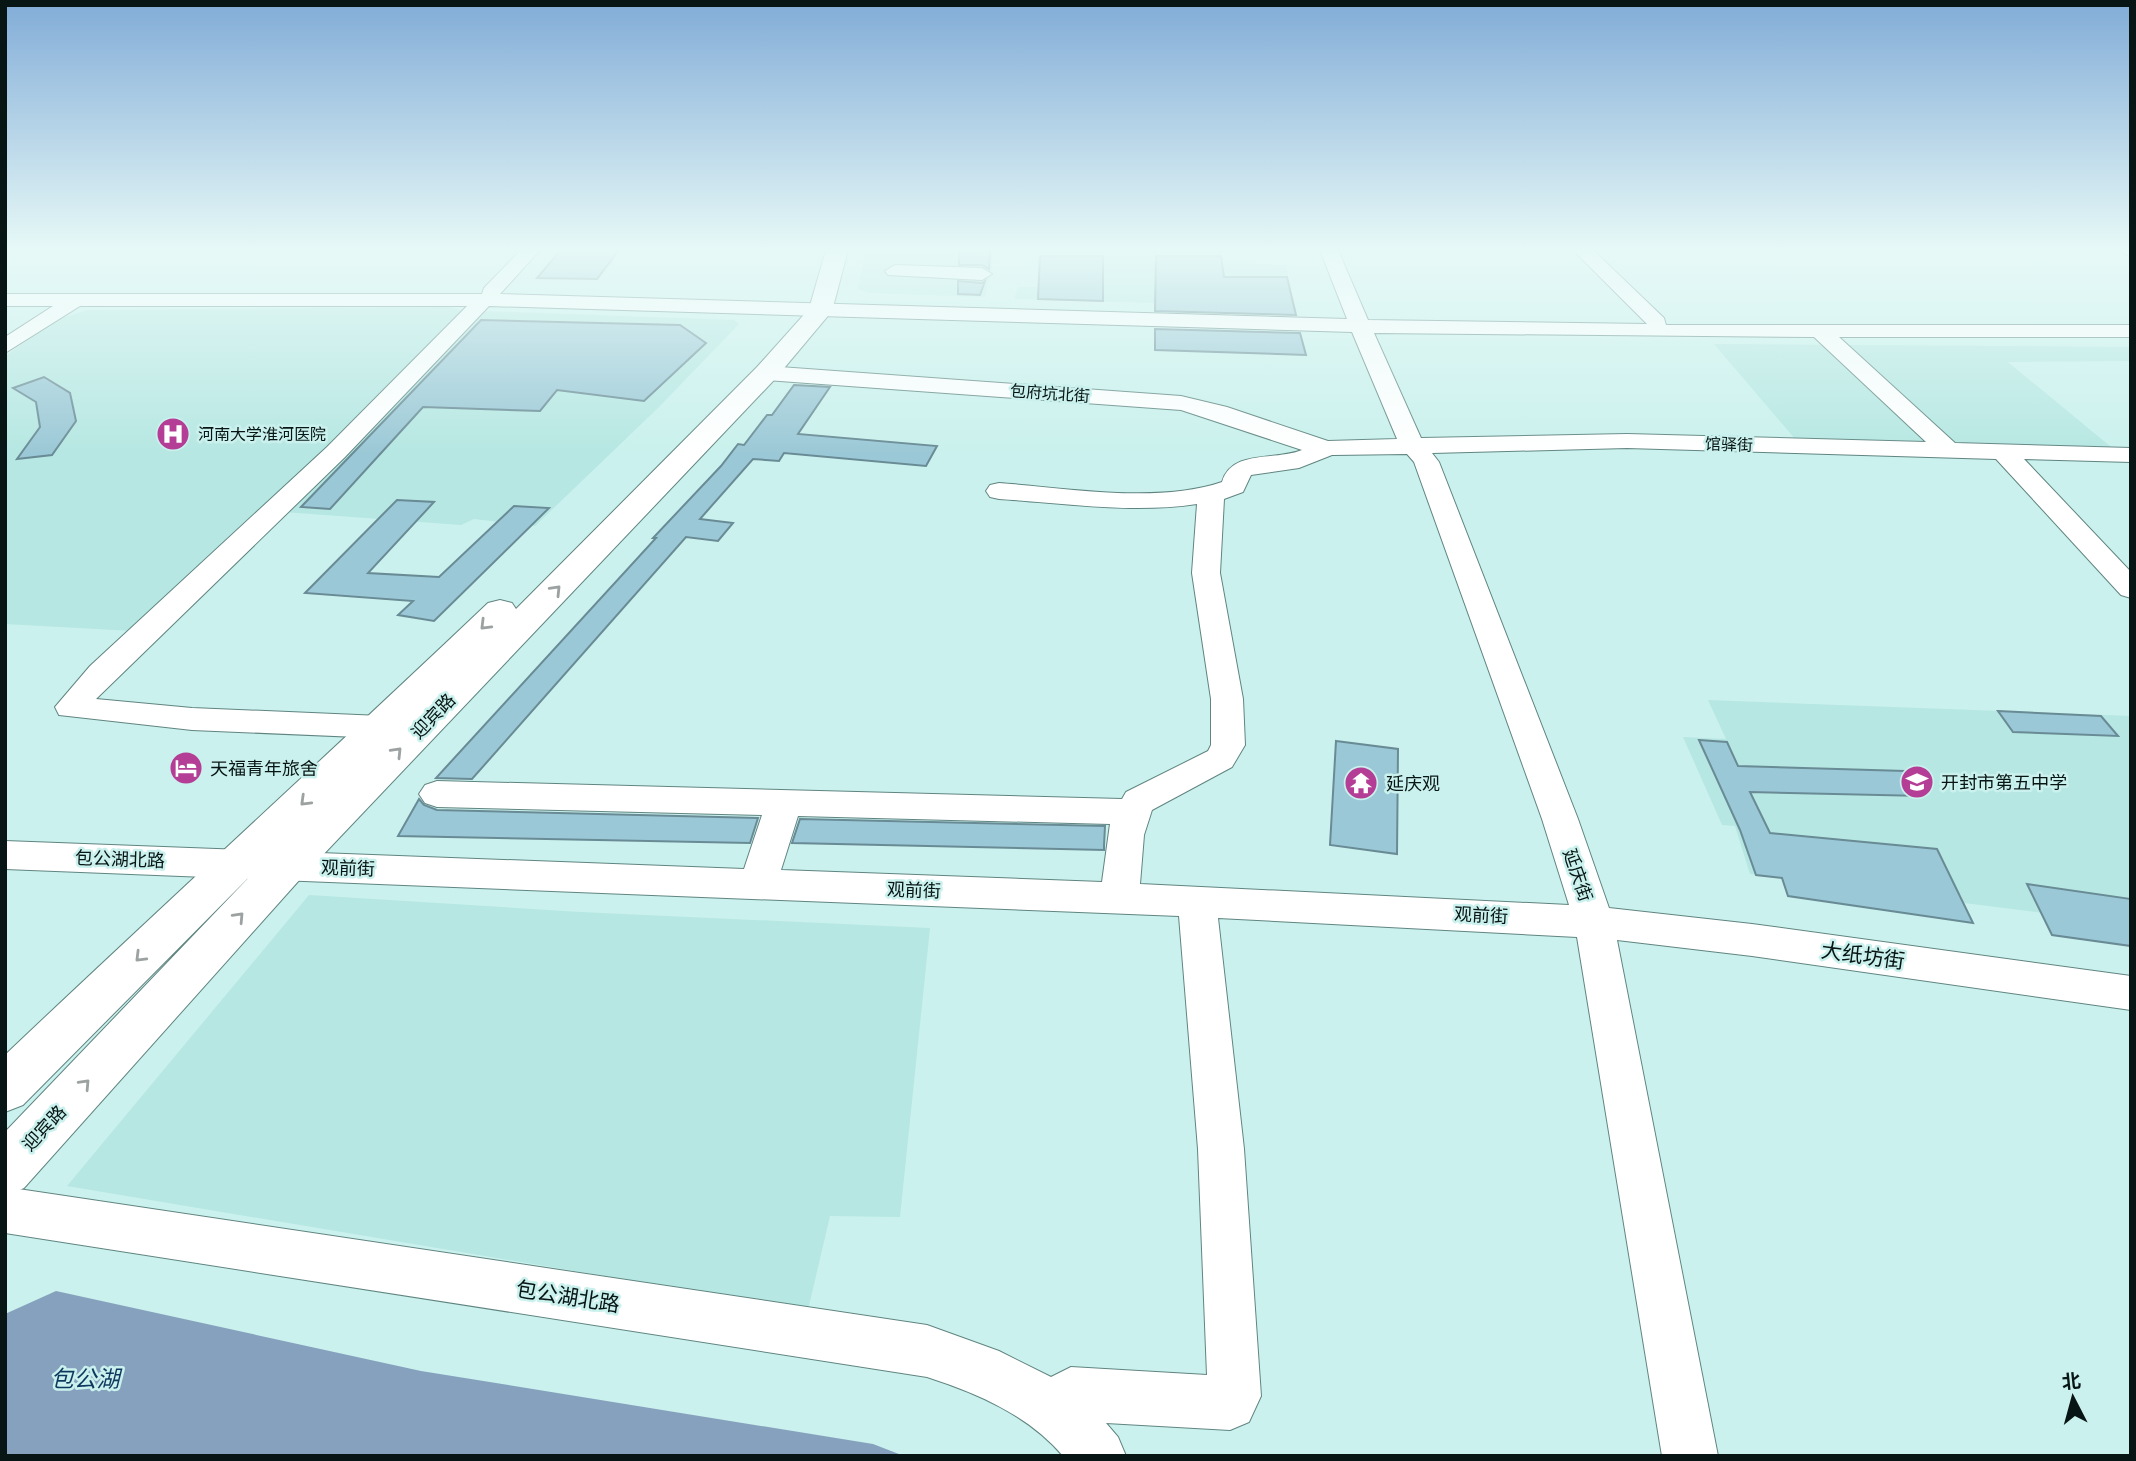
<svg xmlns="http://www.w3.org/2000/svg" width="2136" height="1461" font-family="'IBM Plex Serif','Noto Sans SC',serif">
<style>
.built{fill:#b6e7e2}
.water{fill:#86a1bd}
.building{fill:#9bc8d6;stroke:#698b95;stroke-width:2}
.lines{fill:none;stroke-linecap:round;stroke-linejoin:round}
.minor-casing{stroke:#608581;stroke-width:2}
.major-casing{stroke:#608581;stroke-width:2}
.minor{fill:#fff;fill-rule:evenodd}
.major{fill:#fff;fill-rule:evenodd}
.oneway{stroke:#9ca1a1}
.labels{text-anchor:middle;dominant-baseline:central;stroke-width:5;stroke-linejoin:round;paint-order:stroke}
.far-street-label{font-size:16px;fill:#071514;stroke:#caf1ed}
.far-poi-label{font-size:16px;fill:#071514;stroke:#caf1ed;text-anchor:start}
.street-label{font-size:18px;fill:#071514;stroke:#caf1ed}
.poi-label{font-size:18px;fill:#071514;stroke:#caf1ed;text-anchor:start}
.near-street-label{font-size:21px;fill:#071514;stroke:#caf1ed}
.near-water-label{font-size:23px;font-style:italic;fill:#0e395f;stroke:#caf1ed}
</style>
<rect width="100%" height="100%" fill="#caf1ed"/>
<!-- built -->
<g class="built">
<path d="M866 250H992L993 264 985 297 870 293 858 289Z"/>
<path d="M1198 251H1222L1225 263 1286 265 1288 276H1255L1259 306 1014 299 1018 287H1037L1039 255 1198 256Z"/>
<path d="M450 307 465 311 263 512 133 631 5 624V356L56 320 87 310Z"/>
<path d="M485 311 734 320 739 324 658 408 535 526 474 519 461 525 284 512 332 468Z"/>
<path d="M1714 344 2131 347V361L2008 362 2116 451 1796 440Z"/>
<path d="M1708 700 2131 716V924L1964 903 1961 895 1750 874 1735 826 1722 825 1683 737 1726 739Z"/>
<path d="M309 895 580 912 930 928 900 1217 830 1216 808 1310 67 1186Z"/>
</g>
<!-- water -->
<path class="water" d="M56 1291 421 1371 873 1444 904 1456H5V1314Z"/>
<!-- building -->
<g class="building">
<path d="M561 250H619L597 279 537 278Z"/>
<path d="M959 250H990L989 269 982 265H959Z"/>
<path d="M1040 256H1103V301L1038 299Z"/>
<path d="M1156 256H1221L1224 277H1287L1296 315 1155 311Z"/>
<path d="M958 281 982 283 985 281 980 295 958 294Z"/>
<path d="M481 320 680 325 706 343 644 401 557 390 540 411 423 407 330 509 301 507Z"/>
<path d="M1155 329 1300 333 1306 355 1155 350Z"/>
<path d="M44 377 70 393 76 421 52 455 17 459 40 427 36 402 13 388Z"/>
<path d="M794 385 830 387 798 434 937 446 926 466 784 453 779 461 753 459 700 519 733 523 718 541 686 537 472 779 436 778 656 538H653L721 466 738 444 744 445 767 415H772Z"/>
<path d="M397 500 434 502 368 573 439 577 514 506 549 508 434 621 398 615 413 601 305 593Z"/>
<path d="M1998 711 2101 716 2118 736 2013 732Z"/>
<path d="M1699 740 1727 742 1738 766 1905 771 1923 796 1750 792 1770 833 1937 849 1973 923 1788 896 1782 878 1756 875 1740 830Z"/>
<path d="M1336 741 1398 749 1397 854 1330 845Z"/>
<path d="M419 799 424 805 437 810 758 818 750 843 398 836Z"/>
<path d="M800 819 1105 826 1104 846V850L792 843Z"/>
<path d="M2027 884 2131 899V946L2052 935Z"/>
</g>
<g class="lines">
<defs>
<g id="minor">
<path d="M521 250H540L500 294 1347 319 1320 250H1338L1368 320 1647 324 1573 250H1593L1664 318 1666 325H2131V337H1839L1955 443 2131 448V462L2024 459 2131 572V598L2121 595 1996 459 1627 448 1432 453 1439 462 1578 819 1609 908 1752 924 2131 976V1010L1752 956 1617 940 1718 1456H1662L1577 937 1218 918 1244 1149 1261 1396 1249 1422 1230 1430 1106 1423 1118 1437 1126 1456H1063C1028 1415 977 1393 927 1377L5 1233V1187L927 1325 999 1351 1051 1377 1071 1367 1207 1375 1198 1149 1179 916 5 869V841L744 869 762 815 437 807 425 803 419 794 425 785 437 781 1122 799 1126 792 1208 751 1211 745V699L1192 573 1197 504C1132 514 1064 503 999 499L990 497 986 491 990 485 999 483C1067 488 1158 504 1222 482 1232 449 1275 461 1302 450L1181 410 766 380 755 373 758 368 766 366 1181 396 1227 407 1328 441 1397 439 1352 332 489 306 345 457 96 699 192 708 381 716 393 719 398 727 393 735 381 738 192 730 59 715 55 707 90 666 327 447 467 306H80L5 353V337L53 306H5V294H482L484 288ZM1374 333 1814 337 1926 442 1627 434 1421 438ZM1407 454 1414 462 1542 819 1569 905 1140 884 1144 835 1152 810 1232 767 1245 745 1243 699 1220 573 1224 499 1243 492 1251 475 1299 468 1332 455ZM798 816 1110 824 1102 882 781 870Z"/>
<path d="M895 265 982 268 992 274 982 280 888 275 885 271Z"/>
</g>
<g id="major">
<path d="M826 250H848L832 311 775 379 302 877 24 1188 5 1196V1132L257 869 23 1105 5 1112V1055C165 903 328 755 488 603L500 600 512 603 516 609 757 367 809 309Z"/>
<path d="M2118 250H2131V257Z"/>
</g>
</defs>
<!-- minor casing -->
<use href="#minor" class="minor-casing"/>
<!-- major casing -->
<use href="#major" class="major-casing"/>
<!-- minor -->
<use href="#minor" class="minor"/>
<!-- major -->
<use href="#major" class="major"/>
</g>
<!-- one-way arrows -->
<defs><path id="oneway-chevron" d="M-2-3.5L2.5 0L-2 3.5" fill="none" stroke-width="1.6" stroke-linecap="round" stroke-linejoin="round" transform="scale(1.75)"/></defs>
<g class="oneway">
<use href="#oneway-chevron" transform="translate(556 590) rotate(-46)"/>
<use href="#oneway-chevron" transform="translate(485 625) rotate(135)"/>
<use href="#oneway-chevron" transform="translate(397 752) rotate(-46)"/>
<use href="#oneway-chevron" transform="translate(305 801) rotate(136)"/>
<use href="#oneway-chevron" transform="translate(239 917) rotate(-47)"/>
<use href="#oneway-chevron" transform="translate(140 957) rotate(135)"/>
<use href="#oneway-chevron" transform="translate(85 1084) rotate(-47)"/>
</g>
<!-- sky -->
<linearGradient id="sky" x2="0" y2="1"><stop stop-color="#81acd7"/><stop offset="0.55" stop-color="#e7f9f7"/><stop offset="1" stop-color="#e7f9f7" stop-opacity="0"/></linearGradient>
<rect width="2136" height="454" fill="url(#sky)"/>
<!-- icons -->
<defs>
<symbol id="hospital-disc" viewBox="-11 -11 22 22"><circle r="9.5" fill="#b43e95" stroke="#caf1ed"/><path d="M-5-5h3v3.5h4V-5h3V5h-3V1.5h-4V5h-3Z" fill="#fff"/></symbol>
<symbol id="hotel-disc" viewBox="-11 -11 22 22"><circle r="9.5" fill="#b43e95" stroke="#caf1ed"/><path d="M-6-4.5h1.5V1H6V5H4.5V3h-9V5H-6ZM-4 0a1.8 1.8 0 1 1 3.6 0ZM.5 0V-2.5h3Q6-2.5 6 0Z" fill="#fff"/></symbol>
<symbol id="school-disc" viewBox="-11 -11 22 22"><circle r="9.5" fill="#b43e95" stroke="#caf1ed"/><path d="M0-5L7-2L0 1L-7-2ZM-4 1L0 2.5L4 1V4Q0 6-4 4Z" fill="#fff"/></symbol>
<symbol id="temple-disc" viewBox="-11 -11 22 22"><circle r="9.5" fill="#b43e95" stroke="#caf1ed"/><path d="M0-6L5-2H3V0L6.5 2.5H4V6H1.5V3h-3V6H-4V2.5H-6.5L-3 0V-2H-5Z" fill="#fff"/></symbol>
</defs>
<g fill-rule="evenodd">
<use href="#hospital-disc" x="154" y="415" width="38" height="38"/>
<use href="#hotel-disc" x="167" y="749" width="38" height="38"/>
<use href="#school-disc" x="1898" y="763" width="38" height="38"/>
<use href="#temple-disc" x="1342" y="764" width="38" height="38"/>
</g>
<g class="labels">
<!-- far-street labels -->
<g class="far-street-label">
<text transform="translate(1050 393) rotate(4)">包府坑北街</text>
<text transform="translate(1729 444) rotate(2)">馆驿街</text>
</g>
<!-- far-poi labels -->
<g class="far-poi-label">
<text x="198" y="434">河南大学淮河医院</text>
</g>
<!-- street labels -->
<g class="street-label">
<text transform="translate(433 716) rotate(-46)">迎宾路</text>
<text transform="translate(120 859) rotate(2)">包公湖北路</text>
<text transform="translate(348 868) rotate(2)">观前街</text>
<text transform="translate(1578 875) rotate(71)">延庆街</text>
<text transform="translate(914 890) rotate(2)">观前街</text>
<text transform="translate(1481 915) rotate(3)">观前街</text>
<text transform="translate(44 1128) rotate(-47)">迎宾路</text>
</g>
<!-- poi labels -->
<g class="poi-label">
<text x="210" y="768">天福青年旅舍</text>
<text x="1941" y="782">开封市第五中学</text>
<text x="1386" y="783">延庆观</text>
</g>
<!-- near-street labels -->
<g class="near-street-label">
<text transform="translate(1863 955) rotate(8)">大纸坊街</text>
<text transform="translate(568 1296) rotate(9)">包公湖北路</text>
</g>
<!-- near-water labels -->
<g class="near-water-label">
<text x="85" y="1378">包公湖</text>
</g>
</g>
<!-- border -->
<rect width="2136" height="1461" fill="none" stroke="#071514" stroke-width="14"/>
<!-- north arrow -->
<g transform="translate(2073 1398) rotate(354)" stroke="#caf1ed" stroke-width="5" paint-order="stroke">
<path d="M0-5L12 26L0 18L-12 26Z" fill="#071514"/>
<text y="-10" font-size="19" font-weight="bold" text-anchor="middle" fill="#071514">北</text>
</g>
</svg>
